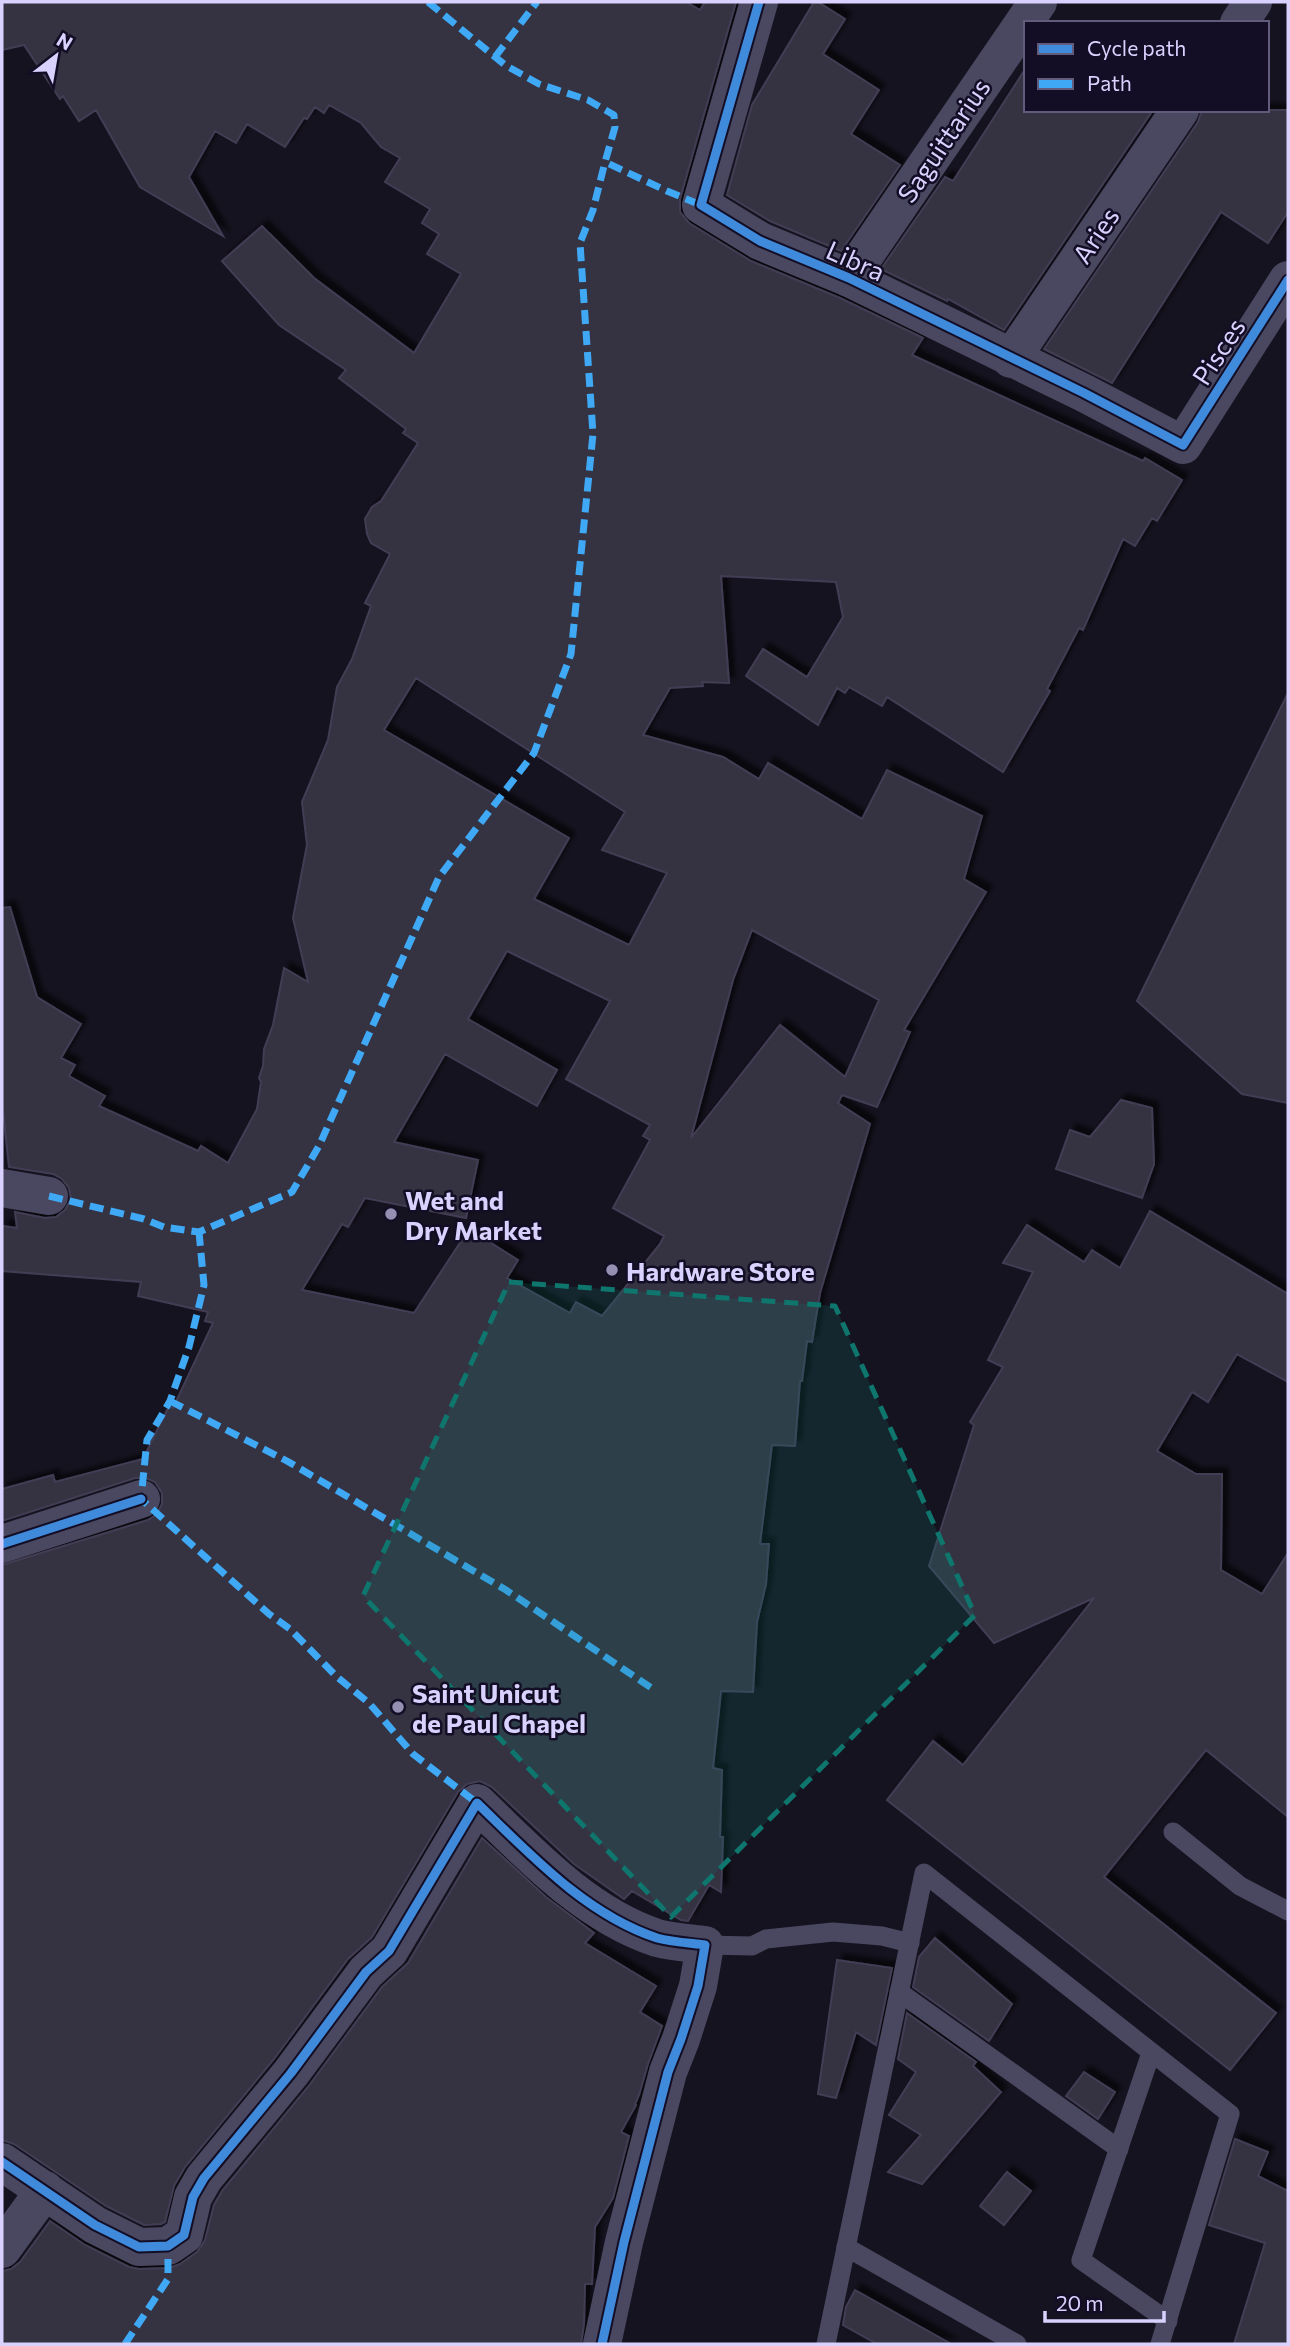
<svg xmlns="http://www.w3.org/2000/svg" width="1290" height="2346" font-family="Commissioner,sans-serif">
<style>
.building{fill:#343142;stroke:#433e54;stroke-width:2;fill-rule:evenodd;filter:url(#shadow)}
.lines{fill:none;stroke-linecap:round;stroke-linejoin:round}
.lane{stroke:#4a4861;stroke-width:19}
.street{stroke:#4a4861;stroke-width:38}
.quiet{stroke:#3fa9f5;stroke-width:7;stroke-dasharray:14 7;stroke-linecap:butt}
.cycleway-casing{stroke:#130e25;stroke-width:13}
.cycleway{stroke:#408adc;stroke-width:9}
.marked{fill:#0f766e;fill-opacity:0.2;stroke:#0f766e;stroke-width:5;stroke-dasharray:14 9;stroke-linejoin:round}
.poi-dot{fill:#958fb1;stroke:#130e25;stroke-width:2.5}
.labels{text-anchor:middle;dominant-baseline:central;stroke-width:5;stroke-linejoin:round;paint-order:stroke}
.street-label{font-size:26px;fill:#d9d2ff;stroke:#130e25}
.poi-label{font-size:26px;font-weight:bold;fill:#d9d2ff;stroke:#130e25;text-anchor:start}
</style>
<defs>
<filter id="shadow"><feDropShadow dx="6" dy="-6" stdDeviation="2" flood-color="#0009"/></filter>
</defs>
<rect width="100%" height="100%" fill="#161320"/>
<!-- building -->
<g class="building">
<path d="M2 2H686L700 10 705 2H736L680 199V212L689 223 751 261 840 298 923 338 912 355 1143 461 1145 458 1182 480 1157 521 1152 518 1135 546 1123 539 1083 630 1079 628 1047 689 1050 691 1003 772 887 697 882 706 849 687 845 693 837 688 818 725 746 676 763 649 807 677 843 617 836 582 721 576 729 683 702 682 703 686 670 688 643 735 723 757 759 779 768 763 862 819 887 770 982 816 964 879 986 892 904 1030 910 1032 877 1107 842 1095 838 1103 870 1124 820 1293 812 1342 807 1341 802 1381H800L795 1446 772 1445 760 1544H769L766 1584 757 1622 753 1692 721 1691 713 1768 722 1770 720 1837H723L721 1892 709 1885 688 1921 681 1920 632 1891 624 1899 574 1864 492 1787 480 1781 467 1784 458 1792 372 1937 348 1959 274 2059 185 2167 174 2186 165 2222 161 2224 144 2225 106 2206 14 2144 2 2140V1565L148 1520 157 1514 162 1504V1493L155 1482 146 1478H135L2 1521V1489L53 1475 55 1482 143 1459 169 1406 173 1408 213 1323 205 1321 208 1312 138 1296 141 1282 2 1271V1226L17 1228 15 1212 45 1218 56 1217 65 1210 71 1199 69 1188 62 1179 53 1174 9 1167 2 1102V908L10 907 37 997 81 1024 61 1058 75 1065 69 1076 105 1096 99 1106 198 1151 201 1146 228 1163 257 1109 261 1082 259 1078 263 1066 264 1049 273 1025 284 968 308 982 293 918 307 845 302 802 328 740 337 687 352 659 371 606 365 603 390 554 371 543 367 534 365 519 372 507 381 501 418 443 403 433 406 429 339 378 346 370 279 325 222 261 262 226 314 278 414 353 461 274 427 254 439 234 422 223 430 209 385 182 400 158 381 147 361 123 329 105 324 113 315 107 307 119 304 118 285 147 247 124 236 143 215 131 189 177 223 236 140 187 96 110 79 121 63 96 60 99 24 45 2 50ZM416 678 625 812 602 850 667 873 629 945 534 899 569 838 384 730ZM752 930 879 1000 845 1077 780 1025 691 1138 733 980ZM507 951 610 1001 566 1079 650 1125 643 1136 650 1140 613 1208 664 1236 660 1244 602 1316 576 1302 570 1313 507 1278 518 1260 469 1229 414 1313 302 1290 342 1224 348 1227 365 1198 466 1218 478 1160 394 1142 445 1054 537 1106 557 1070 468 1019Z"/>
<path d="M814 2H818L845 19 823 54 879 90 851 134 900 165 841 251 770 221 727 195 752 105Z"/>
<path d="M1026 68V110H1153L1004 330 948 299 947 301 881 269 945 177 953 181Z"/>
<path d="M1202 110H1288V212L1268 243 1221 212 1112 383 1044 349 1198 122Z"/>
<path d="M1288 693V1103L1242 1094 1137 1001Z"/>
<path d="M1121 1100 1152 1108 1154 1164 1142 1198 1056 1169 1070 1130 1090 1137Z"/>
<path d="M1150 1211 1288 1294V1382L1237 1354 1208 1402 1192 1392 1157 1451 1196 1474H1222L1221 1570 1262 1594 1288 1553V1817L1206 1750 1104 1877 1276 2013 1230 2070 887 1800 933 1741 963 1765 1094 1598 994 1643 929 1566 974 1425 970 1422 1003 1367 988 1360 1033 1272 1003 1263 1027 1225 1084 1262 1092 1250 1120 1268Z"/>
<path d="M482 1838 546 1897 594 1933 585 1943 656 1986 640 2012 662 2026 648 2064 639 2095 635 2104 636 2105 621 2132 629 2136 613 2198 595 2227 592 2284H585L584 2324 581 2344H2V2271L11 2269 20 2262 50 2221 85 2245 129 2267 139 2269 169 2268 180 2264 197 2252 205 2240 214 2205 222 2191 308 2087 382 1987 408 1963Z"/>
<path d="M935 1938 1012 2004 989 2041 913 1987 919 1957Z"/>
<path d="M837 1960 892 1968 876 2045 856 2032 836 2098 818 2094Z"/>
<path d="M907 2013 976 2062 973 2066 1001 2092 922 2184 888 2172 921 2135 889 2115 916 2072 898 2059Z"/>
<path d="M1084 2072 1115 2092 1098 2119 1066 2096Z"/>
<path d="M1235 2139 1268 2152 1258 2176 1288 2191V2344H1234L1265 2243 1209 2225Z"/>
<path d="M1007 2172 1031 2191 1004 2225 980 2206Z"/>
<path d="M855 2290 951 2344H877L843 2325 846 2307Z"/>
</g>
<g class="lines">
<!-- lane -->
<g class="lane">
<path d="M1173 1832 1240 1886 1288 1911"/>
<path d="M705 1945 752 1946 766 1939 833 1932 882 1936 910 1943"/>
<path d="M899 1992 1119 2149"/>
<path d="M1151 2053 1081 2260 1168 2321"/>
<path d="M846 2247 1017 2344"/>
<path d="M826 2344 924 1873 1230 2114 1160 2344"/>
</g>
<!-- street -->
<g class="street">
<path d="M759 2 701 205 760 241 849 278 1084 393 1183 445 1288 280"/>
<path d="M1239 23 1253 2"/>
<path d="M849 278 1038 2"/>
<path d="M1011 359 1180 110"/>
<path d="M2 1188 49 1196"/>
<path d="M2 1544 141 1499"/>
<path d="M2 2162 95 2225 139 2247 168 2246 184 2235 193 2197 204 2178 291 2073 366 1972 389 1951 477 1803C530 1854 585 1914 657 1938 672 1942 689 1943 705 1945L698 1986 681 2039 668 2072 624 2242 602 2344"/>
<path d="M2 2249 45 2190"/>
</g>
<!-- quiet -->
<g class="quiet">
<path d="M428 2 505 65 539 84 588 100 614 115 615 127 605 162 667 191 701 205"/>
<path d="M495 57 537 2"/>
<path d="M49 1196 144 1219 164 1227 199 1232 292 1192 319 1146 439 877 534 753 571 654 593 434 580 243 593 210 605 162"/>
<path d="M199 1232 204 1285 189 1347 170 1401 147 1440 141 1499 269 1614 290 1629 337 1677 369 1703 413 1754 477 1803"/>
<path d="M170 1401 287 1461 506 1590 656 1691"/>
<path d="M125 2344 168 2279V2246"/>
</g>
<defs>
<g id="cycleway">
<path d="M759 2 701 205 760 241 849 278 1084 393 1183 445 1288 280"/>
<path d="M2 1544 141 1499"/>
<path d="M2 2162 95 2225 139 2247 168 2246 184 2235 193 2197 204 2178 291 2073 366 1972 389 1951 477 1803C530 1854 585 1914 657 1938 672 1942 689 1943 705 1945L698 1986 681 2039 668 2072 624 2242 602 2344"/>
</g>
</defs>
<!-- cycleway casing -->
<use href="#cycleway" class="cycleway-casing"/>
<!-- cycleway -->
<use href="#cycleway" class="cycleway"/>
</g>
<!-- marked area -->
<path class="marked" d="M509 1282 835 1306 975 1615 671 1917 363 1596Z"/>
<!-- markers -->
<g class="poi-dot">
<circle cx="391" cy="1214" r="7"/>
<circle cx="612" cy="1270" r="7"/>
<circle cx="398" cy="1707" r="7"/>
</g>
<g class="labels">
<!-- street labels -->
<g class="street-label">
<text transform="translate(943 140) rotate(-56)">Saguittarius</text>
<text transform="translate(1095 235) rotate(-56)">Aries</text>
<text transform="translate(856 260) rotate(24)">Libra</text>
<text transform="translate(1218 351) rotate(-57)">Pisces</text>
</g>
<!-- poi labels -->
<g class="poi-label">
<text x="405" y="1199">Wet and<tspan x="405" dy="30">Dry Market</tspan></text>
<text x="626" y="1270">Hardware Store</text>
<text x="412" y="1692">Saint Unicut<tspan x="412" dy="30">de Paul Chapel</tspan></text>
</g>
</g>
<!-- border -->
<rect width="1290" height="2346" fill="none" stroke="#d9d2ff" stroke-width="7"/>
<!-- legend -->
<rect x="1024" y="21" width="245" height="91" fill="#130e25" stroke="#625c7c" stroke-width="2"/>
<rect x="1038" y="44" width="35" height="10" fill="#408adc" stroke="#625c7c" stroke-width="2"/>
<text x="1087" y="56" font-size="21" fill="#d9d2ff">Cycle path</text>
<rect x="1038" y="79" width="35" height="10" fill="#3fa9f5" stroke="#625c7c" stroke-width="2"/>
<text x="1087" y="91" font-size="21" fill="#d9d2ff">Path</text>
<!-- north arrow -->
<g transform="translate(56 56) rotate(31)" stroke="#130e25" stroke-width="5" paint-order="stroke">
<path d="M0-5L12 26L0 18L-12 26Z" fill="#d9d2ff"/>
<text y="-10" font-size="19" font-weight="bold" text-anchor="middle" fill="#d9d2ff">N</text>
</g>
<!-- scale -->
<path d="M1045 2311v10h119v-10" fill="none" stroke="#d9d2ff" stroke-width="3.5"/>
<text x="1056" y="2311" font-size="21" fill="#d9d2ff" stroke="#130e25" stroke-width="5" paint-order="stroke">20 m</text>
</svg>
